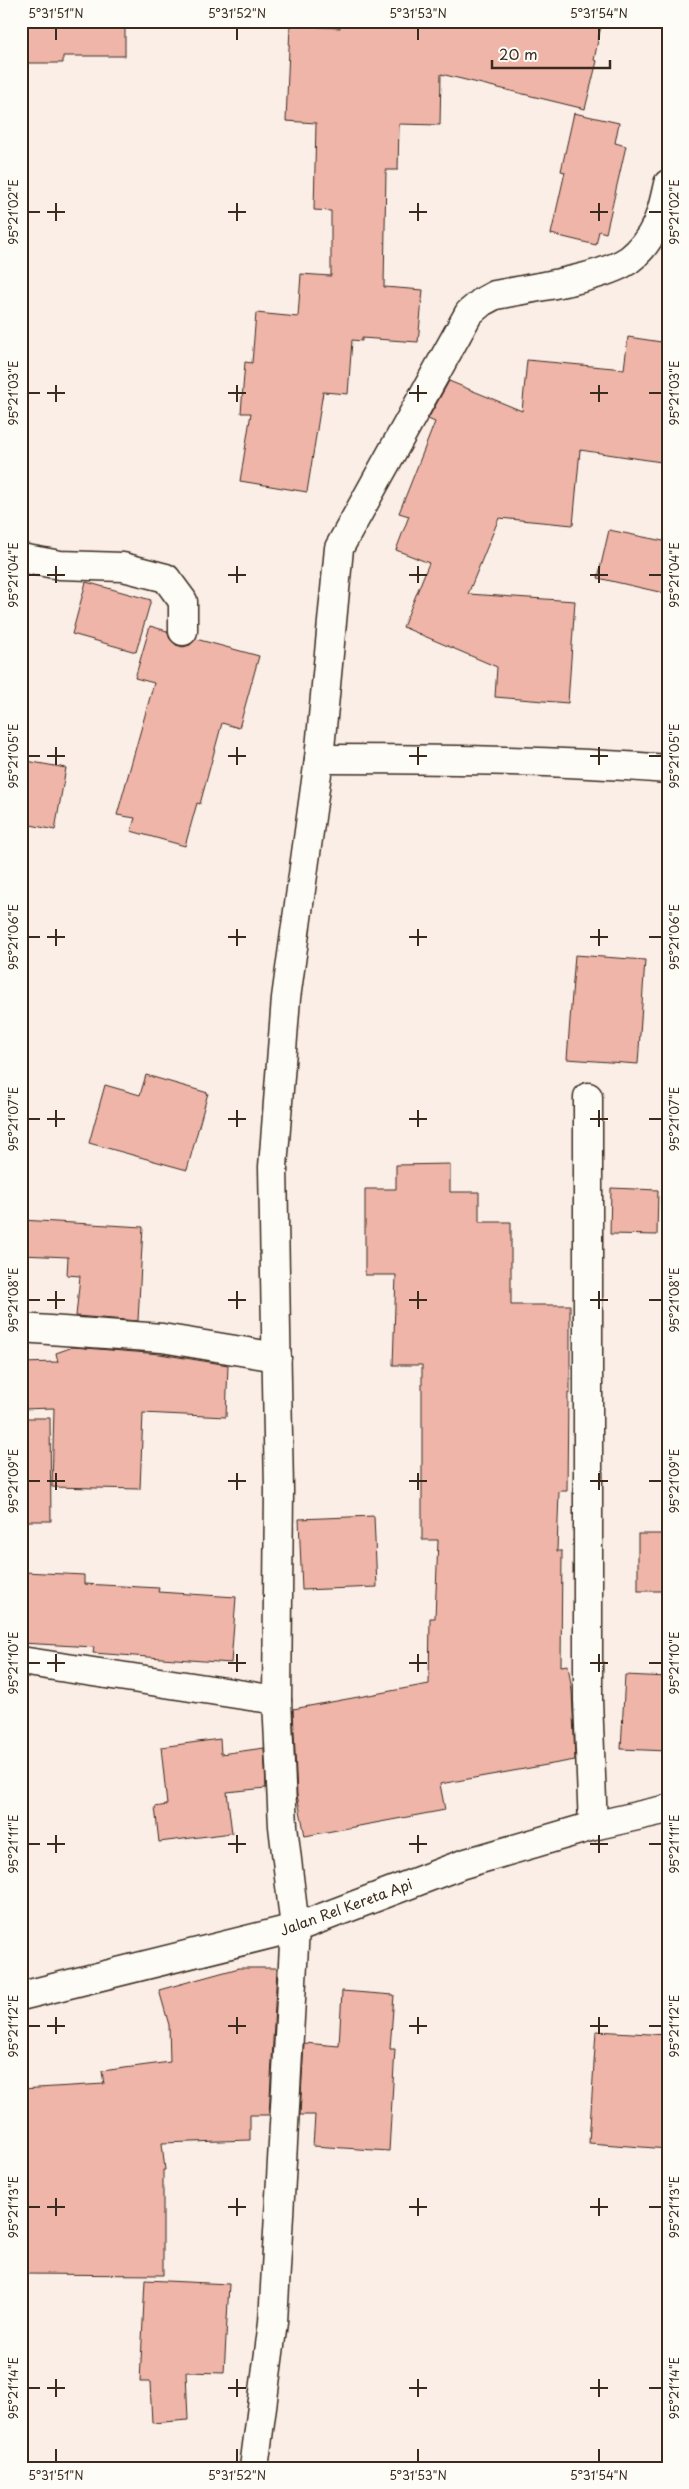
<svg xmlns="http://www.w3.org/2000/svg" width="689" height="2489" font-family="'Playpen Sans',sans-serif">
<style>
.building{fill:#efb5a9;stroke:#3b2a1e}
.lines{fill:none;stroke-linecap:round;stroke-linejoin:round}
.minor-casing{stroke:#3b2a1e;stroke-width:31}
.major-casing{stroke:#3b2a1e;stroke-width:31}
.minor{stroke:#fdfcf7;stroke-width:28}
.major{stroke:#fdfcf7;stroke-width:28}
.ticks{fill:none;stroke:#3b2a1e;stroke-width:2}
.labels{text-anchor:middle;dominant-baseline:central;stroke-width:4.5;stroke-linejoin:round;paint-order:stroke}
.street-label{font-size:14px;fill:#3b2a1e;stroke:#fdfcf7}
.neatline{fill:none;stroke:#3b2a1e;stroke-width:2}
.ticks-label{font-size:12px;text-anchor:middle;fill:#3b2a1e}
</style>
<rect width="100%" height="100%" fill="#faeee7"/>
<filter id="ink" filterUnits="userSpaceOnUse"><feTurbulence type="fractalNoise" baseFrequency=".02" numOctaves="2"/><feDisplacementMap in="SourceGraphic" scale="10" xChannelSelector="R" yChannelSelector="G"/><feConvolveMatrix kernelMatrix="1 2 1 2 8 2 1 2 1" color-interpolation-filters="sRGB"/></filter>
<g filter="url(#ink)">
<!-- building -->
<g class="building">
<path d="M21 21H125V56H63V63H21Z"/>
<path d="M340 21H602L594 60 597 61 585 109 441 74 440 125 399 124 398 170H386L384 287 423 290 418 342 362 338V341L352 340 348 394 323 392 307 492 240 481 251 413H241L245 362 252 363 256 313 298 317 301 274 331 276V211L314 210 316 123 286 121 290 25 340 28Z"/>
<path d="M574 113 619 123 615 143 626 146 606 233 599 231 596 245 551 234 565 172 561 171Z"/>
<path d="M628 337 668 343V463L580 450 573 525 499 518 468 594 575 601 568 703 495 697 497 667 403 627 429 563 396 550 409 516 399 513 435 422 428 419 449 381 522 411 527 360 624 369Z"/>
<path d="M609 530 668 542V594L598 578Z"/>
<path d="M86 582 151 600 136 652 72 634Z"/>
<path d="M150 626 167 631 170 639 176 645 183 647 190 645 196 639 259 656 239 728 222 723 200 804 197 803 185 846 131 831 135 818 117 815 154 683 135 678Z"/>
<path d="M21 760 66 768 55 830 21 823Z"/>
<path d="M575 955 645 960 638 1064 567 1059Z"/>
<path d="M146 1075 208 1093 187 1170 89 1143 105 1085 140 1095Z"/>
<path d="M450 1164V1192H479V1222H511V1305H570V1393H568L567 1491H559L557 1551H562L561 1666 568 1665 572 1691 575 1760 440 1784 445 1810 305 1836 297 1795 293 1709 429 1684 430 1618H435L438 1540H422V1365H393L396 1275H365V1189H396V1165Z"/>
<path d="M611 1188 658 1190 657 1235 610 1234Z"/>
<path d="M21 1220 143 1227 138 1321 76 1316 80 1276 67 1275 68 1257 21 1255Z"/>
<path d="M73 1347 160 1354 228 1365 226 1417 143 1413 140 1489 52 1487 54 1408 21 1409V1363L58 1362 56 1353Z"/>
<path d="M21 1418H50L51 1521H21Z"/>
<path d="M374 1516 377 1587 302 1590 299 1519Z"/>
<rect x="638" y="1534" width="30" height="57"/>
<path d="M24 1572 84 1575V1584L159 1588 158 1592 236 1597 231 1663 93 1653 94 1647 21 1643Z"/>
<path d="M625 1675 668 1677V1751L621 1749Z"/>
<path d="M220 1739 221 1754 264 1748 266 1788 227 1792 232 1833 159 1842 155 1807 167 1805 161 1747Z"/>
<path d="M239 1968H277L269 2115H250V2140L162 2143 165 2170H163V2275L21 2274V2089L104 2084 102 2071 170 2062 169 2025 159 1990Z"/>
<path d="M342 1991 394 1995 390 2049H395L389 2151 313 2146 315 2115H300L304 2043 339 2046Z"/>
<path d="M596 2031 668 2035V2149L589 2143Z"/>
<path d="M145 2280 229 2284 224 2373 186 2372 188 2420 152 2423 150 2382H140Z"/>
</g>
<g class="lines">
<defs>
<g id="minor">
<path d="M21 558 60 565 123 567 166 578 183 601V631"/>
<path d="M319 759C436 759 551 760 668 769"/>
<path d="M588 1097V1700L593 1826"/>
<path d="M21 1328 162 1338 277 1357"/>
<path d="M21 1661 277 1700"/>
<path d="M254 2468 273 2322 295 1928 283 1826 277 1700 279 1490 273 1167 286 998 319 759 339 548 469 313 482 302 495 295C531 288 591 280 622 264 634 258 644 246 651 235 661 219 664 201 668 184"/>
</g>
<path id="major" d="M21 1996 295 1928 463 1864 593 1826 668 1809"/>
</defs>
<!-- minor casing -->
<use href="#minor" class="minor-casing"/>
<!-- major casing -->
<use href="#major" class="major-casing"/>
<!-- minor -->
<use href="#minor" class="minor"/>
<!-- major -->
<use href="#major" class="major"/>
</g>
</g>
<!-- ticks -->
<path class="ticks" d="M56 28V40M237 28V40M418 28V40M599 28V40M56 203V221M237 203V221M418 203V221M599 203V221M28 212H40M47 212H65M228 212H246M409 212H427M590 212H608M649 212H662M56 385V402M237 385V402M418 385V402M599 385V402M28 393H40M47 393H65M228 393H246M409 393H427M590 393H608M649 393H662M56 566V583M237 566V583M418 566V583M599 566V583M28 575H40M47 575H65M228 575H246M409 575H427M590 575H608M649 575H662M56 747V765M237 747V765M418 747V765M599 747V765M28 756H40M47 756H65M228 756H246M409 756H427M590 756H608M649 756H662M56 929V946M237 929V946M418 929V946M599 929V946M28 937H40M47 937H65M228 937H246M409 937H427M590 937H608M649 937H662M56 1110V1127M237 1110V1127M418 1110V1127M599 1110V1127M28 1119H40M47 1119H65M228 1119H246M409 1119H427M590 1119H608M649 1119H662M56 1291V1309M237 1291V1309M418 1291V1309M599 1291V1309M28 1300H40M47 1300H65M228 1300H246M409 1300H427M590 1300H608M649 1300H662M56 1473V1490M237 1473V1490M418 1473V1490M599 1473V1490M28 1481H40M47 1481H65M228 1481H246M409 1481H427M590 1481H608M649 1481H662M56 1654V1672M237 1654V1672M418 1654V1672M599 1654V1672M28 1663H40M47 1663H65M228 1663H246M409 1663H427M590 1663H608M649 1663H662M56 1835V1853M237 1835V1853M418 1835V1853M599 1835V1853M28 1844H40M47 1844H65M228 1844H246M409 1844H427M590 1844H608M649 1844H662M56 2017V2034M237 2017V2034M418 2017V2034M599 2017V2034M28 2026H40M47 2026H65M228 2026H246M409 2026H427M590 2026H608M649 2026H662M56 2198V2216M237 2198V2216M418 2198V2216M599 2198V2216M28 2207H40M47 2207H65M228 2207H246M409 2207H427M590 2207H608M649 2207H662M56 2379V2397M237 2379V2397M418 2379V2397M599 2379V2397M28 2388H40M47 2388H65M228 2388H246M409 2388H427M590 2388H608M649 2388H662M56 2449V2462M237 2449V2462M418 2449V2462M599 2449V2462"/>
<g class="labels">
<!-- street labels -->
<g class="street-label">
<text transform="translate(346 1907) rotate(-20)">Jalan Rel Kereta Api</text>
</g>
</g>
<!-- margin -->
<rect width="689" height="2489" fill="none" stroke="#fdfcf7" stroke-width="55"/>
<!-- scale -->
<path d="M492 60v8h118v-8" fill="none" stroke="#3b2a1e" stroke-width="2.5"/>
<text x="499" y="60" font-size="15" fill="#3b2a1e" stroke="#fdfcf7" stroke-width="4" paint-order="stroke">20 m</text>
<rect x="28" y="28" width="634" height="2434" class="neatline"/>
<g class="ticks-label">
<text x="56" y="18">5°31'51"N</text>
<text x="237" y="18">5°31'52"N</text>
<text x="418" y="18">5°31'53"N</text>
<text x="599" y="18">5°31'54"N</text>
<text transform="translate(675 212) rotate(-90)" y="4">95°21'02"E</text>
<text transform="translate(14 212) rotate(-90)" y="4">95°21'02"E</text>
<text transform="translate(14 393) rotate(-90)" y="4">95°21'03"E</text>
<text transform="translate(675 393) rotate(-90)" y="4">95°21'03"E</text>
<text transform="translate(14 575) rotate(-90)" y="4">95°21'04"E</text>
<text transform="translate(675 575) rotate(-90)" y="4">95°21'04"E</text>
<text transform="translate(675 756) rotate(-90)" y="4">95°21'05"E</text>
<text transform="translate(14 756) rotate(-90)" y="4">95°21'05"E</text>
<text transform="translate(14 937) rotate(-90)" y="4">95°21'06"E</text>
<text transform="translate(675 937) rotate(-90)" y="4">95°21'06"E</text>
<text transform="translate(675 1119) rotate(-90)" y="4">95°21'07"E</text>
<text transform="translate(14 1119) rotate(-90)" y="4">95°21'07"E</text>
<text transform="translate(675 1300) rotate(-90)" y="4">95°21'08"E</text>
<text transform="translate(14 1300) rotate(-90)" y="4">95°21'08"E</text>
<text transform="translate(675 1481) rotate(-90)" y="4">95°21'09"E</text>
<text transform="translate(14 1481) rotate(-90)" y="4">95°21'09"E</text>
<text transform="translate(675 1663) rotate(-90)" y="4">95°21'10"E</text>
<text transform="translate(14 1663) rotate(-90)" y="4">95°21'10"E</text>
<text transform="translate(675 1844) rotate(-90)" y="4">95°21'11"E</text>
<text transform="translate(14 1844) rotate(-90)" y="4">95°21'11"E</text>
<text transform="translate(675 2026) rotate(-90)" y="4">95°21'12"E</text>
<text transform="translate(14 2026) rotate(-90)" y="4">95°21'12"E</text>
<text transform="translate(675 2207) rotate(-90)" y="4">95°21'13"E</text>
<text transform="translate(14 2207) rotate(-90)" y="4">95°21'13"E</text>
<text transform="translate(675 2388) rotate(-90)" y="4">95°21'14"E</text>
<text transform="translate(14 2388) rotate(-90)" y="4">95°21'14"E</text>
<text x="56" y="2480">5°31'51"N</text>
<text x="237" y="2480">5°31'52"N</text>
<text x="418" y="2480">5°31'53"N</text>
<text x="599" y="2480">5°31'54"N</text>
</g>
</svg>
